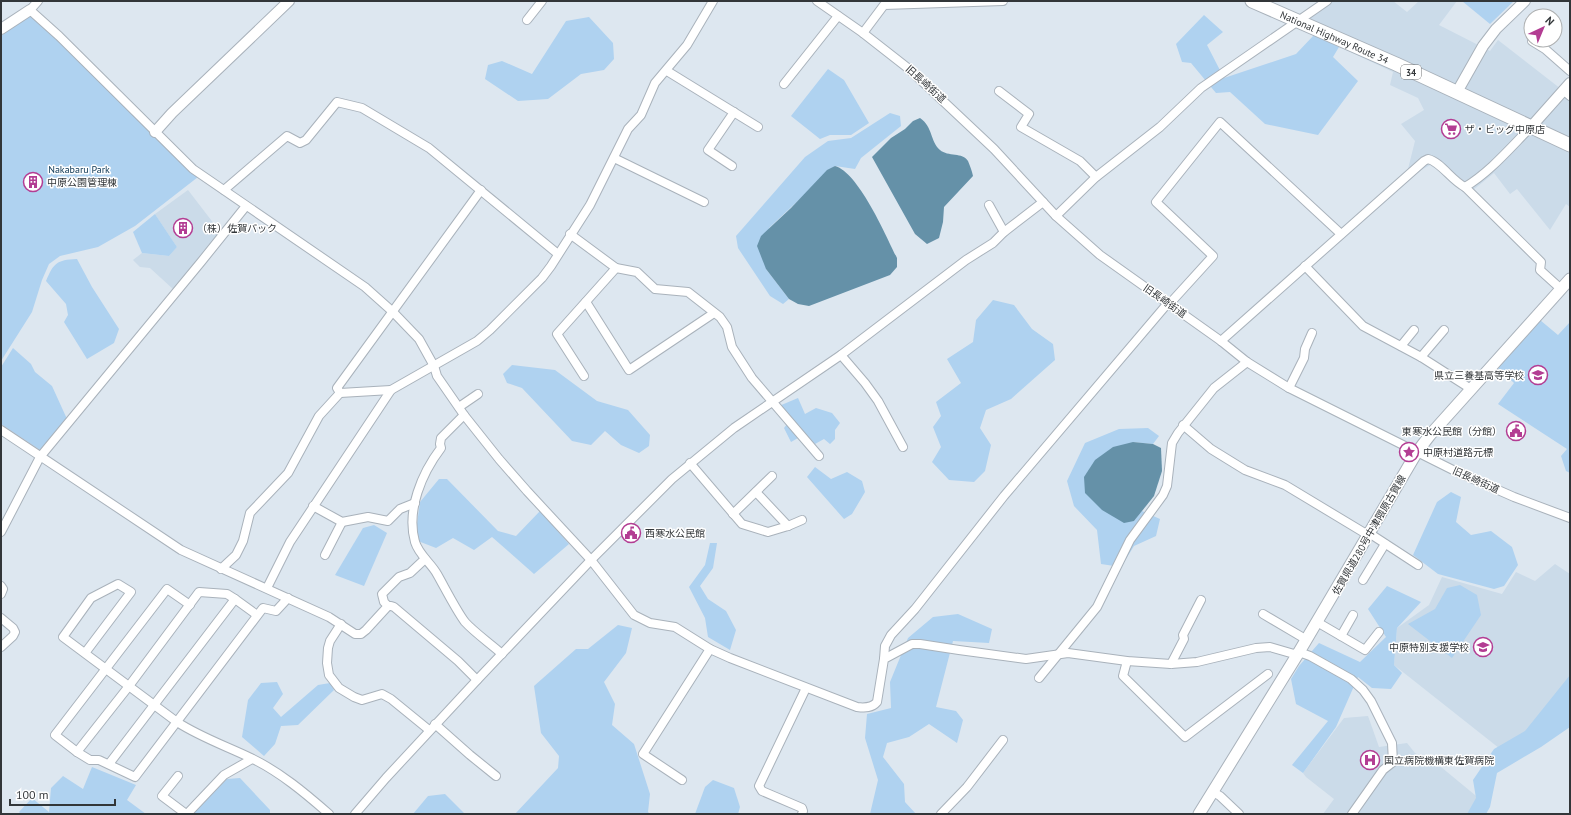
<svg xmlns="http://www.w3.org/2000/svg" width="1571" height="815" font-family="'PT Sans','Noto Sans JP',sans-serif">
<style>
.built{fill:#cbdbe9}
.green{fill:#afd2f0}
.water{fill:#6591a8}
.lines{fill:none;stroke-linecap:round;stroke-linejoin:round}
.minor-casing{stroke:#a9b2bb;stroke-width:10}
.tertiary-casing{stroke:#a9b2bb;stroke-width:12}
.secondary-casing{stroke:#a9b2bb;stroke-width:13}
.trunk-casing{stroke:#a9b2bb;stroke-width:15}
.minor{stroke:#fff;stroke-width:8}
.tertiary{stroke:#fff;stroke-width:10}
.secondary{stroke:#fff;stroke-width:11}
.trunk{stroke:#fff;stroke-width:13}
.labels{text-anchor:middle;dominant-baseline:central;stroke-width:3;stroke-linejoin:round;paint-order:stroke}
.shield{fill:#fff;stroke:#707274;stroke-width:1}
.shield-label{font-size:9px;font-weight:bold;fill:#323639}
.street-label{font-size:10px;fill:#323639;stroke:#fff}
.poi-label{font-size:10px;fill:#323639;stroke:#fff;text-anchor:start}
.park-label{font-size:10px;fill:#073351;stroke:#fff}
</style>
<rect width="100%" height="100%" fill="#dde7f0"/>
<!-- built -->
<g class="built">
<path d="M1328 1H1393L1407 12 1419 1H1457L1439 25 1490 51 1498 40 1570 96V207L1566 204 1550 230 1517 189 1510 194 1494 173 1467 195 1432 164 1412 175 1408 169 1415 141 1401 124 1424 110 1418 98 1390 85 1393 72 1293 25Z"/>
<path d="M188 190 221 233 173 289 150 268 140 267 133 260 142 253 169 256 177 247 155 214Z"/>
<path d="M1555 564 1570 574V684L1531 734 1504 752 1394 665 1397 628 1429 605 1442 577 1502 594 1516 572 1535 581Z"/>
<path d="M1368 716 1379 747 1407 743 1415 753 1441 767 1481 800 1474 814H1323L1334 799 1306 777 1303 773 1344 718Z"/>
</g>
<!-- green -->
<g class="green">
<path d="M1462 1H1514L1490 24Z"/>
<path d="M31 15 198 177 135 226 98 247 60 256 49 264 42 280 32 312 1 361V36Z"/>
<path d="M1204 15 1223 32 1207 45 1224 78 1296 54 1314 35 1339 47 1333 57 1358 81 1318 135 1265 124 1230 92 1216 93 1191 63 1182 62 1176 44Z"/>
<path d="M589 17 613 43 614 59 604 70 581 74 548 99 518 101 485 79 488 65 502 61 532 74 566 21Z"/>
<path d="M828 69 844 80 869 123 851 135H830L820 139 791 116Z"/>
<path d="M890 113 900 116 901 126 861 158 855 169 835 166 769 228 766 269 789 299 783 304 770 296 738 248 736 236 805 157 828 141 851 138Z"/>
<path d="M155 214 177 247 169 256 142 253 133 232Z"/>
<path d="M77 259 92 287 119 329 114 343 87 359 64 322 68 315 66 304 46 281C54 263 56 260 77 259Z"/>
<path d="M993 300 1014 305 1032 329 1053 344 1055 360 1011 399 986 410 980 428 991 445 985 471 974 482 949 480 932 462 941 447 933 427 941 416 936 402 961 383 947 359 973 342 976 320Z"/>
<path d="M1540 320 1558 335 1570 322V473L1566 471 1561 456 1567 449 1498 404 1514 383 1497 367Z"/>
<path d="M13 348 31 364 35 372 52 386 67 419 40 450 1 424V367Z"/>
<path d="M512 365 555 370 597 401 628 410 650 435 649 446 639 453 621 445 605 431 591 445 572 441 522 388 507 383 503 374Z"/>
<path d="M798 398 805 414 816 408 832 413 840 423 835 430V439L830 444 824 439 815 444 805 434 791 442 784 428 791 419 779 406Z"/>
<path d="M1148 428 1159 436 1153 444 1133 442 1134 521 1142 511 1160 519 1156 536 1134 546 1121 567 1101 564 1097 530 1074 506 1067 481 1085 443 1119 429Z"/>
<path d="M815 467 831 479 847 472 862 481 865 492 852 514 844 519 807 477Z"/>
<path d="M439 479H447L498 531 516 536 540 511 569 544 534 574 492 537 474 550 453 538 436 548 418 541 417 524 420 502Z"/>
<path d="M1451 492 1461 497 1456 522 1471 535 1491 531 1512 547 1518 565 1504 586 1494 589 1438 574 1413 555 1437 502Z"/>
<path d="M374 525 387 533 364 586 335 575 363 528Z"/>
<path d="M710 543H717L713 568 700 586 708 599 726 611 736 630 730 650 708 637 705 618 689 587 705 565Z"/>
<path d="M1460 585 1477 595 1481 615 1452 658 1408 624 1435 609 1447 588Z"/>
<path d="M1387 586 1421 602 1397 628 1394 665 1402 673 1391 689 1372 688 1358 677 1336 727 1303 773 1292 765 1328 721 1296 704 1291 679 1299 666 1319 643 1360 662 1386 637 1368 609Z"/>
<path d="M958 614 992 629 989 643 953 641 936 707 956 711 963 720 957 743 929 724 909 737 887 743 883 757 904 784 905 802 916 814H870L878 780 865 738 867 714 891 708 890 682 908 638 933 617Z"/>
<path d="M618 625 632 628 626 653 604 682 615 704 612 725 634 744 650 794 648 812 650 814H515L558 768 559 756 541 733 534 686 576 649H588Z"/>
<path d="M1570 675V727L1541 747 1497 773 1490 807 1486 814H1467L1476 798 1473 780 1494 749 1525 731Z"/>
<path d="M277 682 283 694 273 708 281 717 318 685 330 683 334 690 298 725 281 726 275 744 264 756 242 737 248 700 261 683Z"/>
<path d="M92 767 136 785 127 800 146 814H21L19 812 32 798 49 812 51 788 63 776 83 789Z"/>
<path d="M240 778 270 810V814H193L227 779Z"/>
<path d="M713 780 734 788 740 807 738 814H695L705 787Z"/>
<path d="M445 794 465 814H413L428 796Z"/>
</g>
<!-- water -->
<g class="water">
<path d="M920 118C933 127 930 141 940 150 948 157 963 152 968 161 970 166 972 171 973 176L944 207 943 222 939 238 927 244 915 234 872 157 891 138 905 129 913 121Z"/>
<path d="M835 166C859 173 886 236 897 258V267L890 275 809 306 798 304 789 299 766 269 757 246 761 236 791 208 827 170Z"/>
<path d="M1133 442 1153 444 1161 448 1162 471 1154 496 1134 521 1124 523 1102 510 1085 493 1084 477 1095 460 1113 447Z"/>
</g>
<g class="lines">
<defs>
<g id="minor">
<path d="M38 1 30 10 59 36 193 169 365 287 393 312 419 339 434 366 437 376 464 415 499 459 527 491 591 560 634 615 650 623 675 627 710 649 730 658 857 707C865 708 872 708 877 702L884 659 912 644H920L959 650 1026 659 1068 653 1127 661 1171 664 1197 662 1256 648 1270 647 1294 654 1299 652 1310 656 1351 679 1363 690 1371 701 1392 743 1393 762 1383 770 1352 814"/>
<path d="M817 1 863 33 909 69 994 149 1056 216 1100 255 1221 341 1247 362 1289 388 1455 471 1514 497 1570 518"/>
<path d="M527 20 542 1"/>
<path d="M863 33 884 5 1003 1"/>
<path d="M1532 41 1545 49 1570 71"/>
<path d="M667 71 758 127"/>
<path d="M784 84 838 16"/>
<path d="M1563 90 1570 96"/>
<path d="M999 91 1029 114 1021 127 1080 161 1096 177"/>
<path d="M614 158 704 202"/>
<path d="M732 166 708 150 734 112"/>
<path d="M1465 187 1541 262 1540 270 1561 289"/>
<path d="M224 190 287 136 300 143 306 140 337 102 362 108 429 148 558 254"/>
<path d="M989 205 1004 232"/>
<path d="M1056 216 1096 177 1160 127 1201 88 1327 1"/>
<path d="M570 234 616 268 637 272 655 289 688 292 720 317 727 327 732 347 752 378 819 456"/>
<path d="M1305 266 1363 326 1421 357 1471 389"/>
<path d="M586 302 629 370 714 313"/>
<path d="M1221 341 1424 161 1428 159C1441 162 1452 181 1465 187 1490 172 1510 148 1530 128"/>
<path d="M1401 346 1414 330"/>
<path d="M841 355 865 383 878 401 903 447"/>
<path d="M1421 357 1444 330"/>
<path d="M584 376 557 334 616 268"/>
<path d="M1289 388 1304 358 1305 349 1312 333"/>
<path d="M391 390 340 393 337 388 481 190"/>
<path d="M459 407 478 394"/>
<path d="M464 415 441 438 440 444 441 448C422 473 406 510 415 542 419 555 431 563 437 574 445 588 456 610 465 622 475 633 491 644 502 654"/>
<path d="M1183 425 1211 449 1245 470 1285 485 1368 535H1372L1418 565"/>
<path d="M1 430 181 550 329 617 355 634H361L366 630 388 606H391L394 607 458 661 477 680"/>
<path d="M690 463 742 524 768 532 788 526 802 520"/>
<path d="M756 492 788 526"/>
<path d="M313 506 342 522 368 517 388 521 400 509 415 503"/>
<path d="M733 514 772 476"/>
<path d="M1 532 40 457 201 262 246 206"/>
<path d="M325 555 342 522"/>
<path d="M221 569 236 555 243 541 250 513 288 473 319 416 340 393"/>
<path d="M1363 580 1385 544"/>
<path d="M1 586 3 589 1 594"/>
<path d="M267 588 290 542 391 390 477 341 490 330 542 278 551 266 590 205 628 129 641 115 655 83 687 45 713 1"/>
<path d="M190 605 167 589 55 735 77 752 90 760H99L135 777 263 608 276 611 288 598"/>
<path d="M388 606 384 602 382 594 399 577 410 573 425 559"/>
<path d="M1263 614 1307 640"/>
<path d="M1 618 13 628 15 632 13 636 1 647"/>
<path d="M1317 622 1365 650 1379 632"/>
<path d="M341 624 330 641 328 648 327 663 329 675 339 688 354 697 362 700 382 694 391 699 429 730"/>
<path d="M1341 636 1353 615"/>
<path d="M85 653 131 592 118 584 91 598 63 637 177 722C200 737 226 746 251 758 280 772 305 793 329 814"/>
<path d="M884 659 885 646 891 635 915 609 1004 496 1168 303 1173 300 1213 256 1156 202 1220 122 1341 234"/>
<path d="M1127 661 1123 676 1185 737 1268 674"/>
<path d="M1171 664 1184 639 1183 635 1201 600"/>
<path d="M1039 678 1097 607 1130 540 1163 495 1167 486 1172 443 1178 433 1214 388 1247 362"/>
<path d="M435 724 470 755 496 776"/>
<path d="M77 752 129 686 199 592 227 594 235 599"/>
<path d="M109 764 235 599 257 615"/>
<path d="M178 776 162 796 186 814"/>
<path d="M682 780 643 754 710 649"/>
<path d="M1213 792 1220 796 1239 814"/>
<path d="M187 814 224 775 252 759"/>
<path d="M355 814 386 778 477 680 591 560 672 479 734 428 841 355 966 260 993 243 1004 232 1043 202"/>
<path d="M802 814 803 811 802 808 762 791 759 786 806 688"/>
<path d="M941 814 967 787 1003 740"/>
</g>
<g id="tertiary">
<path d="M1 29 30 10"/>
<path d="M1457 92 1483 46 1496 29 1525 1"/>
<path d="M1530 128 1570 83"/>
<path d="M155 132 172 113 289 1"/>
</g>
<path id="secondary" d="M1199 814 1299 652 1417 452 1430 435 1570 279"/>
<g id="trunk">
<path id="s1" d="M1252 1 1396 64 1570 145"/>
</g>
</defs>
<!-- minor casing -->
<use href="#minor" class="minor-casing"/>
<!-- tertiary casing -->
<use href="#tertiary" class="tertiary-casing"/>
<!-- secondary casing -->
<use href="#secondary" class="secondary-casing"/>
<!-- trunk casing -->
<use href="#trunk" class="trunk-casing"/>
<!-- minor -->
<use href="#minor" class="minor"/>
<!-- tertiary -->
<use href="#tertiary" class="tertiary"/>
<!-- secondary -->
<use href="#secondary" class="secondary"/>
<!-- trunk -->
<use href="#trunk" class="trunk"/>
</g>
<!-- icons -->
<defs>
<symbol id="supermarket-ring" viewBox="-11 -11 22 22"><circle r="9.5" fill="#fff" stroke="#b33d93" stroke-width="1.5"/><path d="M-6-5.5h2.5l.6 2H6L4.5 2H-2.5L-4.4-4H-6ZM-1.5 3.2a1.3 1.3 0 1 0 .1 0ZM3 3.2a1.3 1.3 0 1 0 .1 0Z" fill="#b33d93"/></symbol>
<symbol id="building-ring" viewBox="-11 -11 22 22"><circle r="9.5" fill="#fff" stroke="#b33d93" stroke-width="1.5"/><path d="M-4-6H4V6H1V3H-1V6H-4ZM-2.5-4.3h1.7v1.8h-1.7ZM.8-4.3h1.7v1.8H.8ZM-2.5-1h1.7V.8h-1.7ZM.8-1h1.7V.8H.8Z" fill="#b33d93"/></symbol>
<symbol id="school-ring" viewBox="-11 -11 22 22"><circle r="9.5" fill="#fff" stroke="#b33d93" stroke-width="1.5"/><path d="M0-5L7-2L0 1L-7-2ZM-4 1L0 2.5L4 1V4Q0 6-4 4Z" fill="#b33d93"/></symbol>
<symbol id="civic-ring" viewBox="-11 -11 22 22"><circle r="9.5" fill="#fff" stroke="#b33d93" stroke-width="1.5"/><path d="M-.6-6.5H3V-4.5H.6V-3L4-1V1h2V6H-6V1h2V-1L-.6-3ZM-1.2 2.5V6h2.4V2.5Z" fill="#b33d93"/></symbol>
<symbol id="sight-ring" viewBox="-11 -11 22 22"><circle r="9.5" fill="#fff" stroke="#b33d93" stroke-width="1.5"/><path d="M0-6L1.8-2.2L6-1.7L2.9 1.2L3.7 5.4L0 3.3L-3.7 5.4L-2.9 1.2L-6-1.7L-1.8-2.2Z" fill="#b33d93"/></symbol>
<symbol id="hospital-ring" viewBox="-11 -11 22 22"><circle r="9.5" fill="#fff" stroke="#b33d93" stroke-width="1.5"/><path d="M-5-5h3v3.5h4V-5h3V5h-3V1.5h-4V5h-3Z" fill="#b33d93"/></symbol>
</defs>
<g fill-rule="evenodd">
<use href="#supermarket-ring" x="1440" y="118" width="22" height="22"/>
<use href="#building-ring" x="22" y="171" width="22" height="22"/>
<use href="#building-ring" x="172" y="217" width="22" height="22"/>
<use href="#school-ring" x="1527" y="364" width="22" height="22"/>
<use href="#civic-ring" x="1505" y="420" width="22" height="22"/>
<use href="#sight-ring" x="1398" y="441" width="22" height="22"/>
<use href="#civic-ring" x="620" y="522" width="22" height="22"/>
<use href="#school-ring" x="1472" y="636" width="22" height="22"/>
<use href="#hospital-ring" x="1359" y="749" width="22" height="22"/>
</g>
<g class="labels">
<!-- shield labels -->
<rect class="shield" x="1401" y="65" width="20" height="14" rx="3"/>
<g class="shield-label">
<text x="1411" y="72">34</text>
</g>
<!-- street labels -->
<g class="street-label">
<text stroke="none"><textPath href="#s1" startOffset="90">National Highway Route 34</textPath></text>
<text transform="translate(926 84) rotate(42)">旧長崎街道</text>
<text transform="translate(1165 301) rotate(35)">旧長崎街道</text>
<text transform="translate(1476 480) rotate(24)">旧長崎街道</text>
<text transform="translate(1369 535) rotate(-60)">佐賀県道280号中津隈原古賀線</text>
</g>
<!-- poi labels -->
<g class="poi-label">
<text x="1465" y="129">ザ・ビッグ中原店</text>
<text x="47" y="182">中原公園管理棟</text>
<text x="197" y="228">（株）佐賀パック</text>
<text x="1524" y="375" text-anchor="end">県立三養基高等学校</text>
<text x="1502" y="431" text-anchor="end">東寒水公民館（分館）</text>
<text x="1423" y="452">中原村道路元標</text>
<text x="645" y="533">西寒水公民館</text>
<text x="1469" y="647" text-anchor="end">中原特別支援学校</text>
<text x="1384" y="760">国立病院機構東佐賀病院</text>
</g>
<!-- park labels -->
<g class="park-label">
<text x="79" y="169">Nakabaru Park</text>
</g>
</g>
<!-- border -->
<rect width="1571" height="815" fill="none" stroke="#323639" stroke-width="4"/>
<!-- north arrow -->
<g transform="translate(1543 28) rotate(44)"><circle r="19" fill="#ffffff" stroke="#adafb0"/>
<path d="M0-3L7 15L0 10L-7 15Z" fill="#b33d93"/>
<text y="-6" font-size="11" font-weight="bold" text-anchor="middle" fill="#323639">N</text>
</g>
<!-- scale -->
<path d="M10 799v6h105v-6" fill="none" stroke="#323639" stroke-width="2"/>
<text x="16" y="799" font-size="12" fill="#323639" stroke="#ffffff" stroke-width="3" paint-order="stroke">100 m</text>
</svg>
